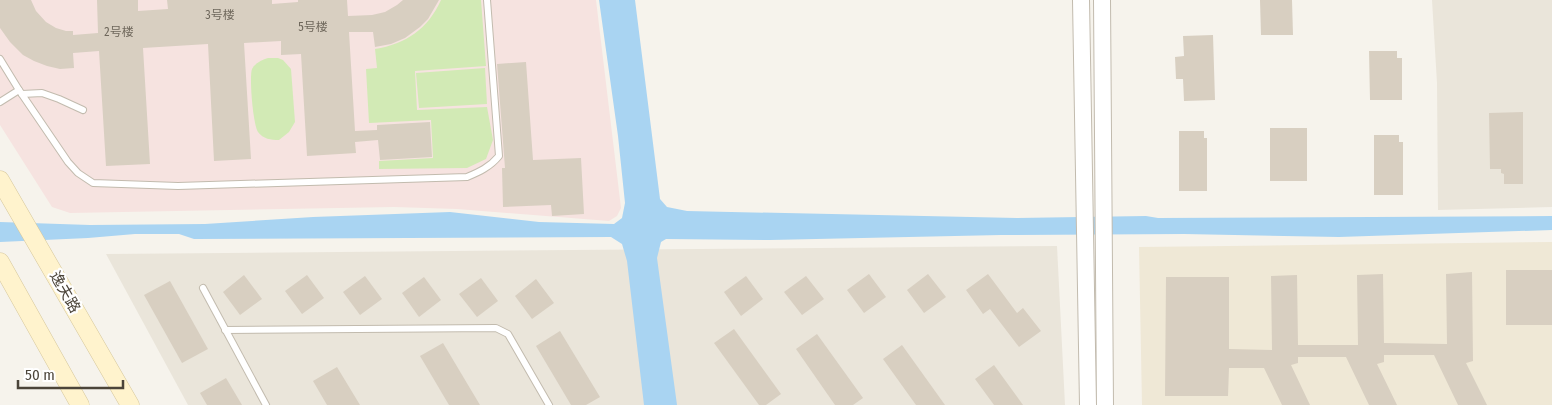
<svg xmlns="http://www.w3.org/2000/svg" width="1552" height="405" font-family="'Fira Sans Condensed','Noto Sans SC',sans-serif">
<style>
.residential{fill:#eae5da}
.education{fill:#efe8d6}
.medical{fill:#f6e3e0}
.green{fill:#d2eab5}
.water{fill:#a9d4f2}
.building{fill:#d8cfc1}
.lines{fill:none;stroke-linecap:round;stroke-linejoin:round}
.service-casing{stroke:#c2bbae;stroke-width:8}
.tertiary-casing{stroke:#c2bbae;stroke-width:18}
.secondary-casing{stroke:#d6c79b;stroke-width:19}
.service{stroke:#fff;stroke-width:6}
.tertiary{stroke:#fff;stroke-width:16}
.secondary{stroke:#fff3cd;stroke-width:18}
.labels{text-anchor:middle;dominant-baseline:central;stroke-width:4.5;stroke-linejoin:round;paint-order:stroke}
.number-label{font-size:12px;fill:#6e675b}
.street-label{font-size:15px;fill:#4b4439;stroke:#fff}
</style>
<rect width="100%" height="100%" fill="#f6f3ec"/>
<!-- residential -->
<g class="residential">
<path d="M1432 0H1552V207L1438 210 1437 83Z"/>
<path d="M1057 246 1065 405H188L106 254Z"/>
</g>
<!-- education -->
<path class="education" d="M1552 242V405H1142L1139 247Z"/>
<!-- medical -->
<path class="medical" d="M0 0H596L621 208 617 216 609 221 457 209 394 207 70 213 52 207 0 125Z"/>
<!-- green -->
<g class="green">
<path d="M441 0H481L486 66 415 71 417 110 487 107 493 140 486 159 467 168 379 169V161L433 158 431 120 369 123 366 69 377 68 375 49C406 44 428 29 441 0Z"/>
<path d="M268 58H278L283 60 291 69 295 122 289 132 279 140C271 140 263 139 258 132 253 125 249 77 252 69 255 63 262 60 268 58Z"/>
<path d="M485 68 487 104 419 108 416 73Z"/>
</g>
<!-- water -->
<path class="water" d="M599 0H635L660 199 667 207 687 211 1017 218 1146 216 1158 218 1552 216V230L1339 237 1184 234 1001 235 770 240 666 239 661 242 657 258 677 405H644L627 261 622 244 611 237 194 239 179 234H135L88 238 0 242V222L90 225 205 224 313 217 450 212 539 222 614 224 622 218 625 203 618 136Z"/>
<!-- building -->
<g class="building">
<path d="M0 0H31L36 11 46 22 56 28 66 31H73V35L98 33 97 0H138V11L168 9 167 0H272V4L298 2V0H347L348 16 372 15 385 12 397 5 403 0H439L428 19 420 27 405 38 391 44 375 47 373 32H349L355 131 377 130V125L430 122 432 157 380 160 378 140 355 142 356 153 307 156 301 54 281 55V41L244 43 251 159 214 161 208 44 143 48 150 164 106 166 99 51 73 53 74 68 60 69 47 66 34 61 23 55 10 42 0 28Z"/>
<path d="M1260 0H1292L1293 35H1261Z"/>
<path d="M1213 35 1215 100 1184 101 1183 79H1176L1175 57 1184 56 1183 36Z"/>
<path d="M1369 51H1397V58H1402V100H1370Z"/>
<path d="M526 62 533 160 581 158 584 214 552 216 551 205 503 207 502 168H505L497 64Z"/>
<path d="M1523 112V184H1504V174L1501 173V169H1490L1489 113Z"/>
<rect x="1270" y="128" width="37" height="53"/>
<path d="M1179 131H1204V138H1207V191H1179Z"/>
<path d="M1374 135H1399V142H1403V195H1374Z"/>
<rect x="1506" y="270" width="46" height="55"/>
<path d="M1472 272 1473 361 1466 363 1487 405H1458L1434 355H1384V362L1377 364 1397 405H1369L1346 357H1298V363L1291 365 1310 405H1282L1264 368H1229L1228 396H1165L1166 277H1229V349L1272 350 1271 276 1297 275 1298 345H1358L1357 275 1383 274 1384 343 1447 344 1446 274Z"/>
<path d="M869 274 886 297 864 313 847 290Z"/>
<path d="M928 274 946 297 924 313 907 290Z"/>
<path d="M988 274 1017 313 1023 308 1041 331 1019 347 990 309 983 314 966 290Z"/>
<path d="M244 275 262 299 240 315 223 292Z"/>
<path d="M307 275 324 298 302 314 285 291Z"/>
<path d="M365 276 382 299 360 315 343 292Z"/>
<path d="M746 276 763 299 741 316 724 292Z"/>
<path d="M806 276 824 299 802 315 784 292Z"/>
<path d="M424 277 441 300 419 317 402 293Z"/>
<path d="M481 278 498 301 477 317 459 294Z"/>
<path d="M536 279 554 303 532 319 515 296Z"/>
<path d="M170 281 208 349 182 363 144 295Z"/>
<path d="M734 329 781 394 766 405H759L714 343Z"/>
<path d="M560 331 600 397 586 405H571L536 346Z"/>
<path d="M817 334 863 398 853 405H835L796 349Z"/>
<path d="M443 343 480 405H449L420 356Z"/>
<path d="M902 345 945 405H916L883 359Z"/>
<path d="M994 365 1023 405H994L975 379Z"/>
<path d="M337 367 360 405H327L313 381Z"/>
<path d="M226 378 242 405H207L200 393Z"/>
</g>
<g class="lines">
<defs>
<g id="service">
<path d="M0 59 19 90 0 102"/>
<path d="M19 90 68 162 78 173 93 183 178 186 467 177C479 172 490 167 499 156L487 0"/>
<path d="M22 94 42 93 59 99 83 110"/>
<path d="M203 288 266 405"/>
<path d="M225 330 496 328 508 334 549 405"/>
</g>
<g id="tertiary">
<path d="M1081 0 1088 405"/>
<path d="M1102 0 1105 405"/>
</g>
<g id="secondary">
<path d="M0 180 130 405"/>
<path d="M0 262 80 405"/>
</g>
</defs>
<!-- service casing -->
<use href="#service" class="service-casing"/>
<!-- tertiary casing -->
<use href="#tertiary" class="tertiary-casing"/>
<!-- secondary casing -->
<use href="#secondary" class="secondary-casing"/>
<!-- service -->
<use href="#service" class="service"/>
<!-- tertiary -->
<use href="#tertiary" class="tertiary"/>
<!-- secondary -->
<use href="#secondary" class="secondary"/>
</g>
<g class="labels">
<!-- number labels -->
<g class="number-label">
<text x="220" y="15">3号楼</text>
<text x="313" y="27">5号楼</text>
<text x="119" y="32">2号楼</text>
</g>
<!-- street labels -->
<g class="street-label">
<text transform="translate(65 292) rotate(60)">逸夫路</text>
</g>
</g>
<!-- scale -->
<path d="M18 380v8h105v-8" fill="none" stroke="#4b4439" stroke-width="2.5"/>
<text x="25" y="380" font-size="15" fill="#4b4439" stroke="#ffffff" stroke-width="4" paint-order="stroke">50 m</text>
</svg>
